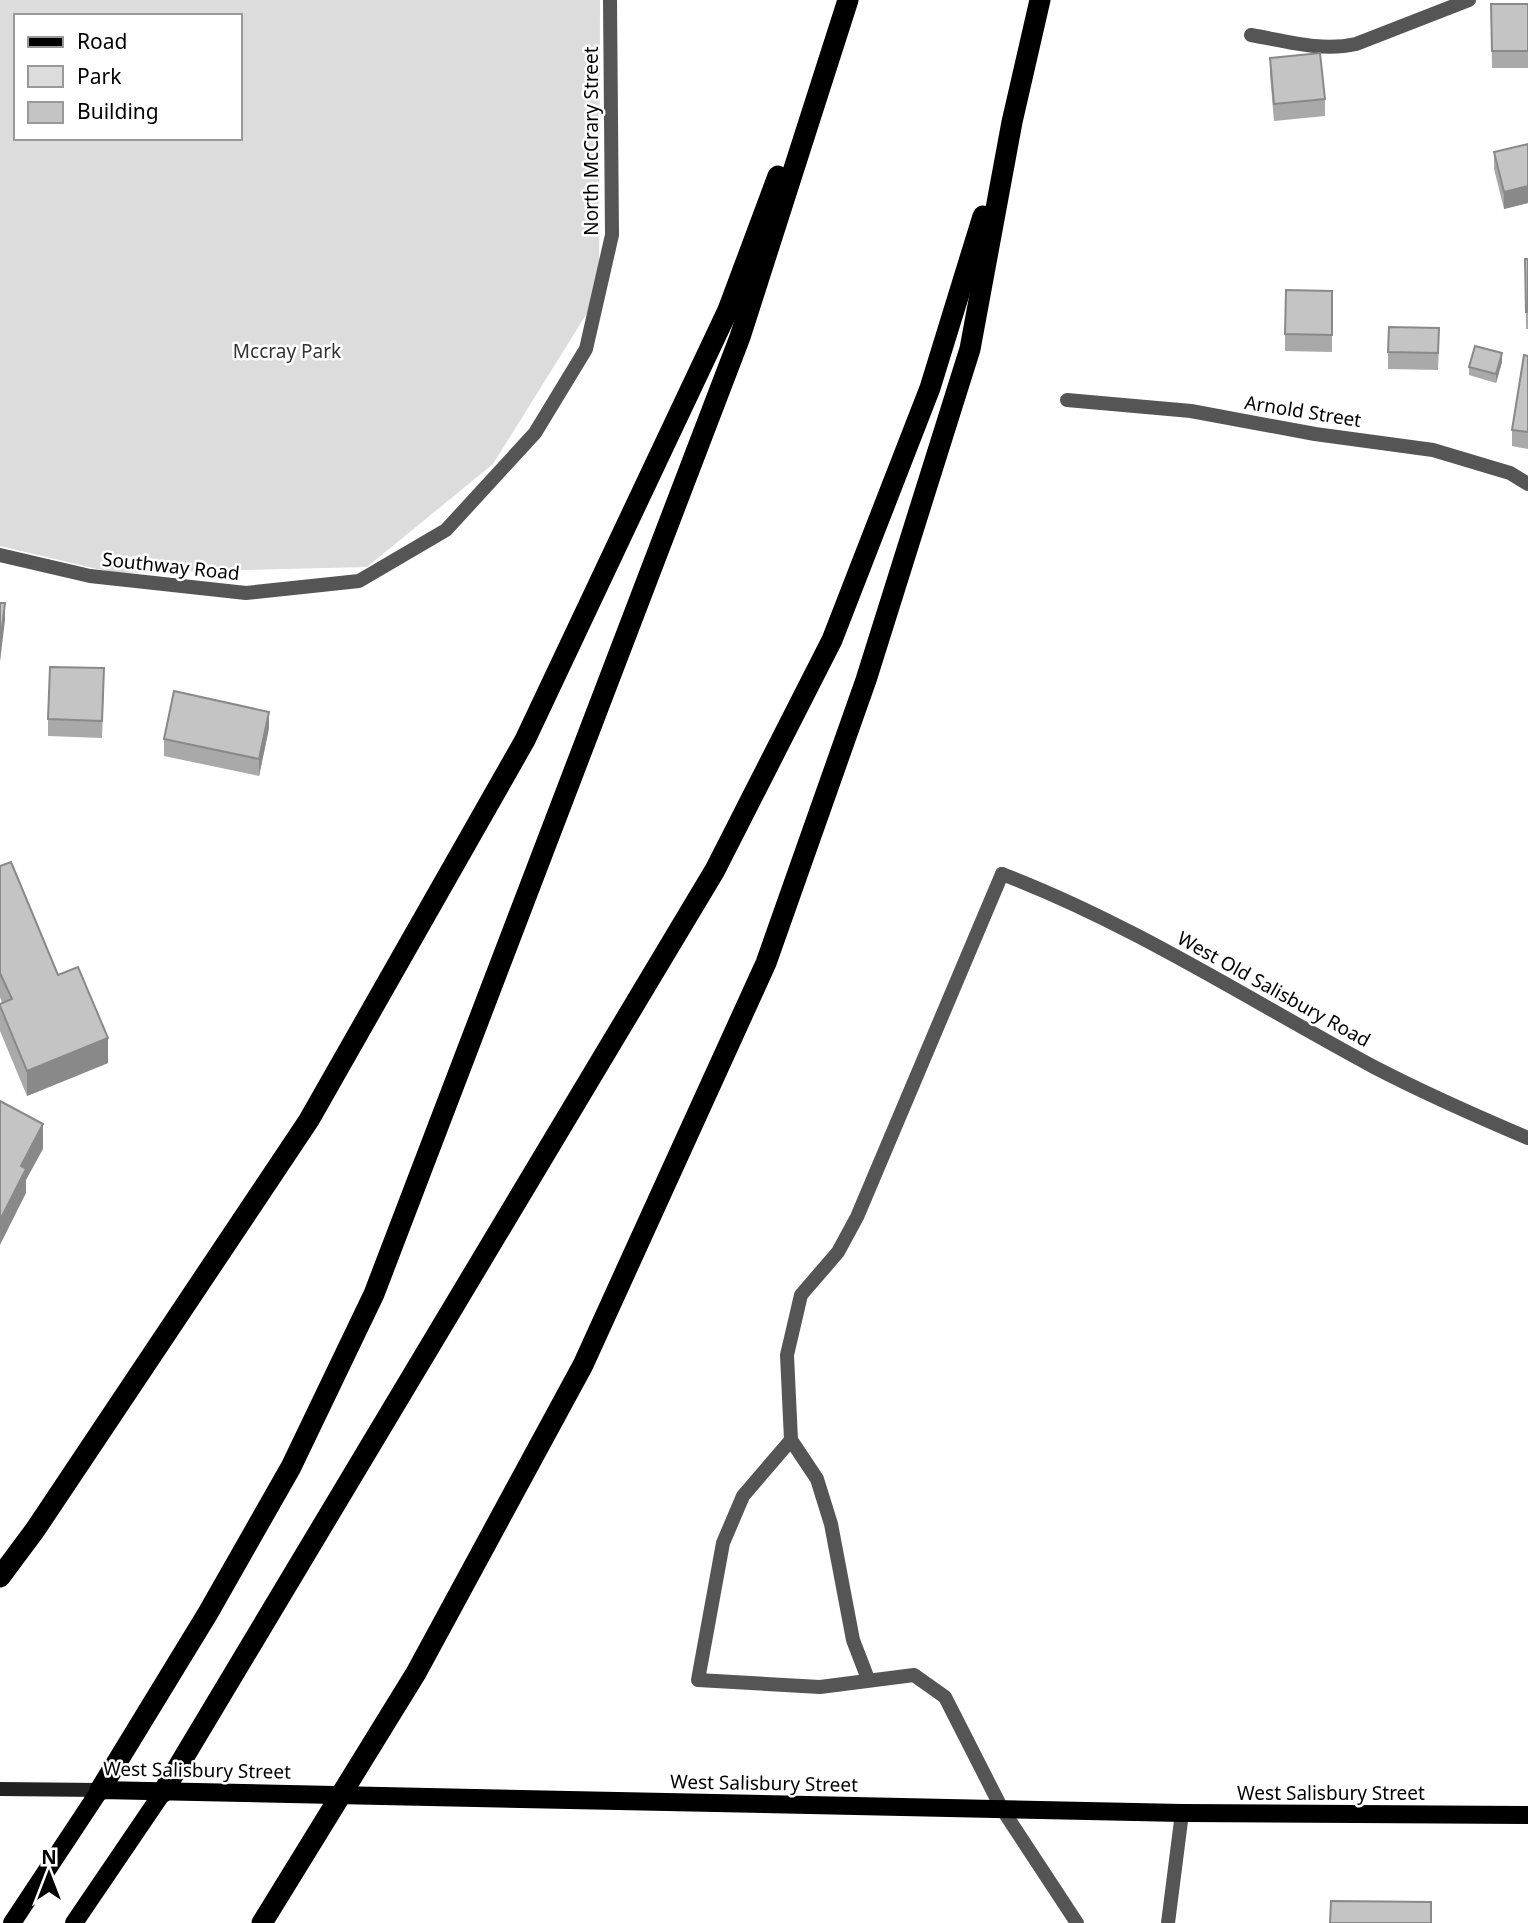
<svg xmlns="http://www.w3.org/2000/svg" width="1528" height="1923" font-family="'Noto Sans',sans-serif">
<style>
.green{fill:#dcdcdc;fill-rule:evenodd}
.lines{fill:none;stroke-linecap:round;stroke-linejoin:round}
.lane{stroke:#555;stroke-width:14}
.street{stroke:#555;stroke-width:14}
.secondary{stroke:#222;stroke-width:14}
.primary{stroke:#000;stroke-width:18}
.highway{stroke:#000;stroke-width:21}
.wall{fill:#a9a9a9}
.shaded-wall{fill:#898989}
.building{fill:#c4c4c4;stroke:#898989;stroke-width:2}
.labels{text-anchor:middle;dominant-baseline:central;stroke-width:5;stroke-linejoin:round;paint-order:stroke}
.street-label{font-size:19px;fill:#000;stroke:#fff}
.park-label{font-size:19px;fill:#333;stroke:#fff}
</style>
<rect width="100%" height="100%" fill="#fff"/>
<!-- green -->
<path class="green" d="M0 0H600L599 294 493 464 367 567 114 573 0 546ZM16 16H240V138H16Z"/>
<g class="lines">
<!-- lane -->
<g class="lane">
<path d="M1251 35C1286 41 1321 52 1356 44L1469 0"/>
<path d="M791 1440 743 1496 723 1543 698 1680 820 1687 914 1675 945 1697 1002 1809"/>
<path d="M868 1679 853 1640 831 1524 817 1479 791 1440 787 1355 801 1295 838 1252 857 1217 1002 874"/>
</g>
<!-- street -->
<g class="street">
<path d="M1067 400 1191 411 1315 434 1433 450 1510 473 1528 484"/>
<path d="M0 555 90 576 246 593 359 581 446 530 535 433 586 349 612 235 610 0"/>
<path d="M1002 874C1133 924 1251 1001 1374 1067 1424 1093 1476 1116 1528 1138"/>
<path d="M1002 1809 1077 1923"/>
<path d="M1168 1923 1182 1813"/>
</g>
<!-- secondary -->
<path class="secondary" d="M0 1789 100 1790"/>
<!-- primary -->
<g class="primary">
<path d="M12 1923 100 1790 1182 1813 1528 1815"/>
<path d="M74 1923 163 1792"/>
</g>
<!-- highway -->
<g class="highway">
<path d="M0 1577 35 1530 309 1120 525 740 728 310 778 176"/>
<path d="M100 1790 208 1613 291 1467 374 1294 740 337 848 0"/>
<path d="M163 1792 715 870 832 640 930 388 983 216"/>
<path d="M262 1923 416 1673 583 1365 766 963 866 680 970 349 1012 122 1040 0"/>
</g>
</g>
<!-- wall -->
<g class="wall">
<path d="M1491 4H1528V68H1492Z"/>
<path d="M1270 58 1325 99V116L1274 121 1270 75Z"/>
<path d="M1528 144V203L1504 209 1494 169V152Z"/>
<path d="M1525 259H1528V329H1526Z"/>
<path d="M1332 291V352L1285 351V334Z"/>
<path d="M1439 345 1438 370 1388 369V352Z"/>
<path d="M1528 356V449L1512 446V430Z"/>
<path d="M1502 362 1496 383 1469 375V367Z"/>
<path d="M104 685 102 738 48 736V719Z"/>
<path d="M269 728 259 776 164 756V739Z"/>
<path d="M0 866 58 975 108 1063 27 1096 0 1031V1004L2 1003 0 997Z"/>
</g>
<!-- shaded-wall -->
<g class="shaded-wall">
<path d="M1528 186V203L1504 209V192Z"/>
<path d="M1502 353V362L1496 383V374Z"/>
<path d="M5 603V620L0 662V645Z"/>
<path d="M269 712V728L259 776V759Z"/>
<path d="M108 1038V1063L27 1096V1071Z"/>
<path d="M43 1124V1149L26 1180V1193L0 1245V1220L21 1166Z"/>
</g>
<!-- building -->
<g class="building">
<path d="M1491 4H1528V51H1492Z"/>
<path d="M1320 53 1325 99 1274 104 1270 58Z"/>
<path d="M1528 144V186L1504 192 1494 152Z"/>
<path d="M1525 259H1528V312H1526Z"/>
<path d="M1286 290 1332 291V335L1285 334Z"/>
<path d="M1389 327 1439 328 1438 353 1388 352Z"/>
<path d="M1475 346 1502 353 1496 374 1469 367Z"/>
<path d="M1524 355 1528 356V432L1512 430Z"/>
<path d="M0 603H5L0 645Z"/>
<path d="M50 667 104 668 102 721 48 719Z"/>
<path d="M174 691 269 712 259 759 164 739Z"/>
<path d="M11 862 58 975 78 967 108 1038 27 1071 0 1006V1004L12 999 0 973V866Z"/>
<path d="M0 1101 43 1124 21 1166 26 1169 0 1220Z"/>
<path d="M1331 1901 1431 1902V1923H1330Z"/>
</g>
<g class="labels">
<!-- street labels -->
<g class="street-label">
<text transform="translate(591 141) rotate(-90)">North McCrary Street</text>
<text transform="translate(1303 411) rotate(9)">Arnold Street</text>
<text transform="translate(171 566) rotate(6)">Southway Road</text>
<text transform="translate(1274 989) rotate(29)">West Old Salisbury Road</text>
<text transform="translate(197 1770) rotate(1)">West Salisbury Street</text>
<text transform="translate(764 1783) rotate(1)">West Salisbury Street</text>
<text x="1331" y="1793">West Salisbury Street</text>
</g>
<!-- park labels -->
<g class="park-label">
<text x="287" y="351">Mccray Park</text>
</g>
</g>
<!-- legend -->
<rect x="14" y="14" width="228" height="126" fill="#ffffff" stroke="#999999" stroke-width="2"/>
<rect x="28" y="37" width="35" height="10" fill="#000000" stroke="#999999" stroke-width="2"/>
<text x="77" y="49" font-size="21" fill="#000000">Road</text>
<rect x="28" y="66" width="35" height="21" fill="#dcdcdc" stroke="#999999" stroke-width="2"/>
<text x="77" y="84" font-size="21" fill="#000000">Park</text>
<rect x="28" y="102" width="35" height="21" fill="#c4c4c4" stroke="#999999" stroke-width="2"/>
<text x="77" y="119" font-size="21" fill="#000000">Building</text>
<!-- north arrow -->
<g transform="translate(49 1874)" stroke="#ffffff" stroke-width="5" paint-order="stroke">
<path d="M0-5L12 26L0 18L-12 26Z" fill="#000000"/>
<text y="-10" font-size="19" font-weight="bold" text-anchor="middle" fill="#000000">N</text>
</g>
</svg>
